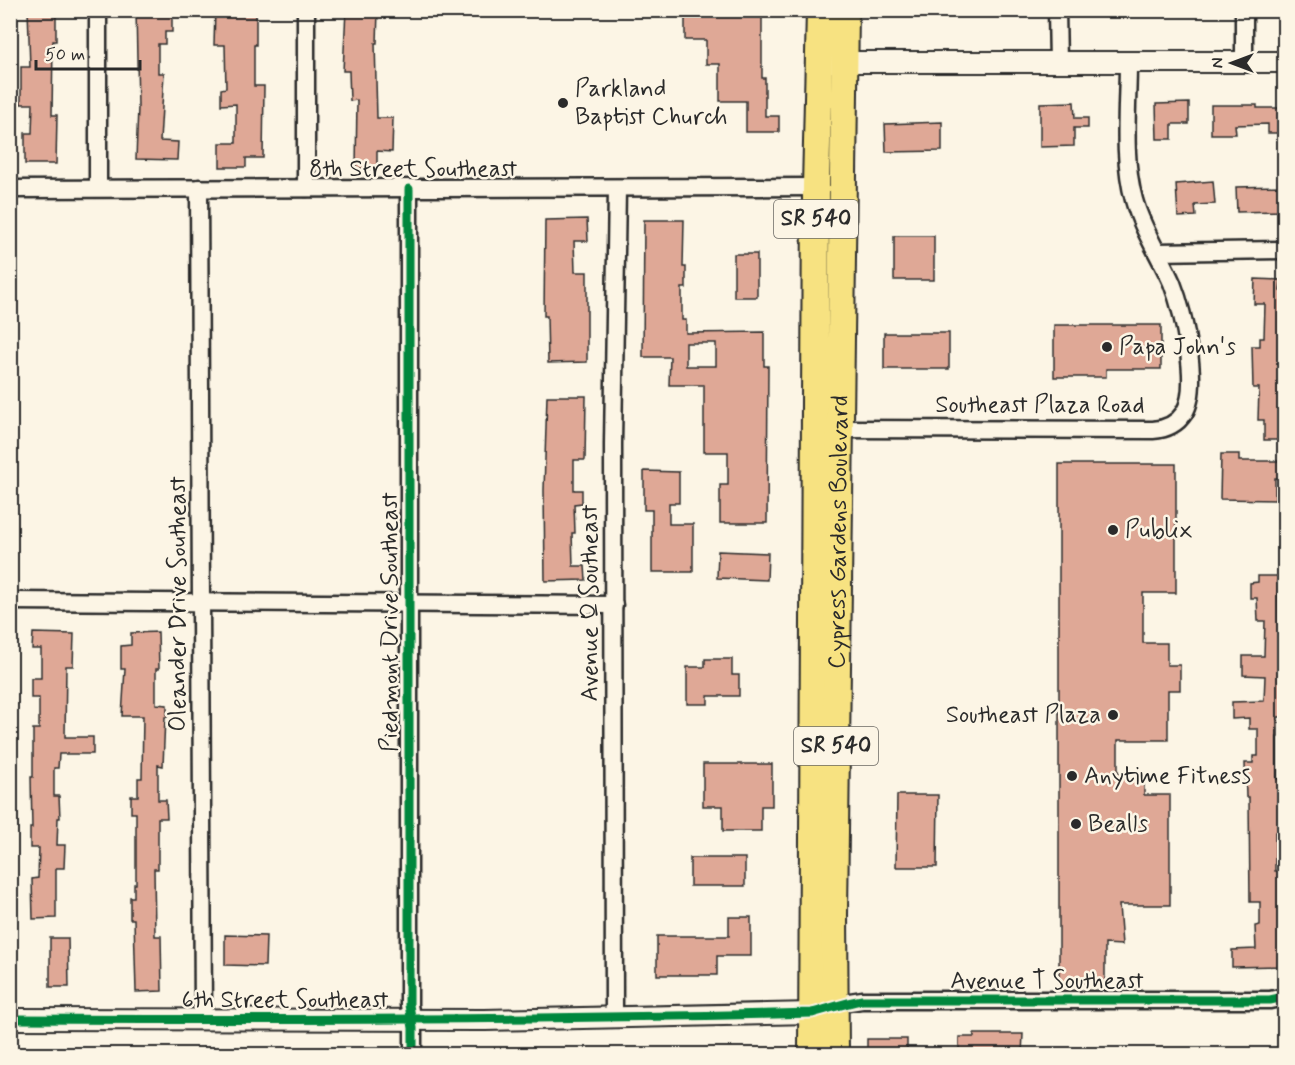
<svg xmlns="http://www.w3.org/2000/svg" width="1295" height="1065" font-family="Mynerve,sans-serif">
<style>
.building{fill:#dfa896;stroke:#2b2b2b;stroke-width:1.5;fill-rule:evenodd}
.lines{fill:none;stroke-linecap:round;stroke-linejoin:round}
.minor-casing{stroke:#2b2b2b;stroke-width:21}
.tertiary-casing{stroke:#2b2b2b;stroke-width:24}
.primary-casing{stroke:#2b2b2b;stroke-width:30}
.minor{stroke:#fcf5e5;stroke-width:16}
.tertiary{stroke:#fcf5e5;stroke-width:20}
.primary{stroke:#f7e281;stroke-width:26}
.cycleway-casing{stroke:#fcf5e5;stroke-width:13}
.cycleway{stroke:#00873e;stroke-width:9}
.poi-dot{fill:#2b2b2b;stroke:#fcf5e5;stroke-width:2}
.labels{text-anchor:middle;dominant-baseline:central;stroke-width:5;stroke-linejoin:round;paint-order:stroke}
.shield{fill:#fcf5e5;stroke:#6a6863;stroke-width:1.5}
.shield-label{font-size:22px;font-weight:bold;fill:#2b2b2b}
.poi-label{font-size:24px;fill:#2b2b2b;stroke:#fcf5e5;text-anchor:start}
.street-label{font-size:24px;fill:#2b2b2b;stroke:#fcf5e5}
</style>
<rect width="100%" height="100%" fill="#fcf5e5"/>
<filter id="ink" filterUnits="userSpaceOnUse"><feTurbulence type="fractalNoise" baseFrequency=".0167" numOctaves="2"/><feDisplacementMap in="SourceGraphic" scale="12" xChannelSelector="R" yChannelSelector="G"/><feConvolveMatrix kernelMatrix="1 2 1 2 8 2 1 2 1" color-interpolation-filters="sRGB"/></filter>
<g filter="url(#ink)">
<!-- building -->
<g class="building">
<path d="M28 10H56V41H53L52 115H57L56 164H25V133H32L33 104H21V67H30Z"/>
<path d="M136 10H164V14H172V32H165V44H158V73H164L160 141 178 142 177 160 136 159 138 107Z"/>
<path d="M215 10H256V45H254V86H264L263 158H246V167H220V143H236V104L221 105V89L226 88 225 45H214Z"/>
<path d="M346 10H378L377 43H375L377 118H393L392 152 377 151V169L356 168 357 100 350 101 349 71H343Z"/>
<path d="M685 10H762V78H765V116H779V132H746V101H720V64H706V40H685Z"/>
<path d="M1074 102 1075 118H1088V128H1074V146L1040 147V103Z"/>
<path d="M1189 103V124H1172V139H1157L1156 104Z"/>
<path d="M1211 105H1257V108H1284V133H1268V124L1235 125 1236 134H1211Z"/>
<path d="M942 122V151L886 152 885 124Z"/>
<path d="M1213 181 1215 204 1195 205 1196 216 1178 217 1176 184Z"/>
<path d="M1282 186V211L1237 212 1236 187Z"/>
<path d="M587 219 588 241H574L575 272H587V362L548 363 547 316H544L545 220Z"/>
<path d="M644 220H684L683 267H686V288H682V320H686V333L764 332V366H768L767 523H720V485H728V452H704V385H669L670 357H643ZM686 343H716V366H686Z"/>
<rect x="894" y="236" width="40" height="44"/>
<rect x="734" y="254" width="23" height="43"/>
<path d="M1255 279 1281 280 1280 291H1284V325H1283L1284 440H1264V420H1258L1259 388H1253L1252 346H1260V338H1264L1265 304H1254Z"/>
<path d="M1054 325H1161V369H1106V377H1054Z"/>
<rect x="884" y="333" width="65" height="36"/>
<path d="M547 396H586L585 460H574V490H582V503L574 504 575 533H572L573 566H585L586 580 545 581 544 490Z"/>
<path d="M1221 454H1239V461H1284V478H1275V500L1220 499Z"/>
<path d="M1059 464H1176V593H1143V643H1167V665H1180V690H1168V740H1118V773H1144V795H1170V905H1119L1122 945 1105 944V983H1059Z"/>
<path d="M644 471 679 472V503H669V524H693V572H652V510H644Z"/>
<path d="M718 551 768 553 767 580 717 578Z"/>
<path d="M1258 576H1278L1279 636H1284V717H1278V737H1277V779H1284V832H1275V871H1283L1282 966 1232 967V950L1256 949 1255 926 1260 925V902H1250L1249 797H1246L1245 763H1253V756H1258V729H1249V718L1232 719V702L1264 701 1265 676 1243 675V656H1264L1265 621H1258L1257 598H1250V583L1258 582Z"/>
<path d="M158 632 159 669H156V704L167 705V717H165L163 766 158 765V800H166L167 818H158V869H154L155 936H161L162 991 136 992 134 919H130V897H134V884H136V813H131V796H138V778H142L143 716H122L125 669H121V646L131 645V633Z"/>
<path d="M33 633 74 634 73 666H66L65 737H93V754H59L58 768H54V796H59L60 818H58L57 845H65L64 868H56V918L33 919 32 879 38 878 39 848H30V828H32L31 777H33V729H39V698H31V678H41V649H32Z"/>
<path d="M705 659H732V675H739V696H708V704H687V667H705Z"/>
<path d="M703 764H772V806H761V831H723V806H703Z"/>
<path d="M897 795H938L937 867H896Z"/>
<rect x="690" y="858" width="55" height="28"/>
<path d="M729 917H751V956H717V975H657V936H729Z"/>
<path d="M225 935 266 936 265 966 225 965Z"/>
<path d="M50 938H68L69 987H50Z"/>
<path d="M974 1034H1023L1022 1054H959V1037H974Z"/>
<rect x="867" y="1039" width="40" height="15"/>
</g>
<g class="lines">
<defs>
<g id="minor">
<path d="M98 10V188"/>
<path d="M306 10V188"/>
<path d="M1057 10 1058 63"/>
<path d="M1244 62V10"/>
<path d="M199 188 203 1019"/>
<path d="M10 189 816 187"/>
<path d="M409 189V1005L413 1028V1054"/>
<path d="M1157 252 1284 250"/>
<path d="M831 429 1153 430C1166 429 1177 424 1184 413 1201 387 1183 311 1172 283 1160 256 1142 229 1134 200 1122 157 1128 107 1128 63"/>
<path d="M10 601 614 605"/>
<path d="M828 1009 843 1003 862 1000H1270L1284 997"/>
<path d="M614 1018 613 444 617 189"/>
</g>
<g id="tertiary">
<path d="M831 62H1284"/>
<path d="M10 1019 485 1020 812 1013"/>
</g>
<g id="primary">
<path d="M812 1054 816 187 820 10"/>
<path id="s1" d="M835 1054 834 914 845 10"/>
</g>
</defs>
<!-- minor casing -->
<use href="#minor" class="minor-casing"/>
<!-- tertiary casing -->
<use href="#tertiary" class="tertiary-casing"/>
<!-- primary casing -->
<use href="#primary" class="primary-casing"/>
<!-- minor -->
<use href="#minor" class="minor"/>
<!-- tertiary -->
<use href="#tertiary" class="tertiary"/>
<!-- primary -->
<use href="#primary" class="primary"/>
<defs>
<g id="cycleway">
<path d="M409 189V1005L413 1028V1054"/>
<path d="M10 1019C278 1020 545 1020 812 1013 829 1009 844 1003 862 1000H1270L1284 997"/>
</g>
</defs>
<!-- cycleway casing -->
<use href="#cycleway" class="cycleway-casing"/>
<!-- cycleway -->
<use href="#cycleway" class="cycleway"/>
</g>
</g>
<!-- markers -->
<g class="poi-dot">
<circle cx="563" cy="103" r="6"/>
<circle cx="1107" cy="347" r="6"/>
<circle cx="1113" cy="530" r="6"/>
<circle cx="1113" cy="715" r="6"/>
<circle cx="1072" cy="776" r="6"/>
<circle cx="1076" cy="824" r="6"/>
</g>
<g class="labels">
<!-- shield labels -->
<g class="shield">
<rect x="774" y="200" width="84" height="38" rx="4.5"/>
<rect x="794" y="727" width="84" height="38" rx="4.5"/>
</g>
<g class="shield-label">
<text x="816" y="219">SR 540</text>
<text x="836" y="746">SR 540</text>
</g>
<!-- poi labels -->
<g class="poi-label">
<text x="575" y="89">Parkland<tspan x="575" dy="28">Baptist Church</tspan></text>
<text x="1119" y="347">Papa John's</text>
<text x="1125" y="530">Publix</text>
<text x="1101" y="715" text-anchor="end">Southeast Plaza</text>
<text x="1084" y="776">Anytime Fitness</text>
<text x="1088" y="824">Bealls</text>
</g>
<!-- street labels -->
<g class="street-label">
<text x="413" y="169">8th Street Southeast</text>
<text x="1040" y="405">Southeast Plaza Road</text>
<text stroke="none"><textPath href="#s1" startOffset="522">Cypress Gardens Boulevard</textPath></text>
<text transform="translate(590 603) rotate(-90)">Avenue Q Southeast</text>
<text transform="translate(178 604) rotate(-90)">Oleander Drive Southeast</text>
<text transform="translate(390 622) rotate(-90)">Piedmont Drive Southeast</text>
<text x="1047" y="981">Avenue T Southeast</text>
<text x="285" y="1000">6th Street Southeast</text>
</g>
</g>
<!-- margin -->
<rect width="1295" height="1065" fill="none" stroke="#fcf5e5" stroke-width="36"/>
<rect x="18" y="18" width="1259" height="1029" fill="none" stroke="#2b2b2b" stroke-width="2" filter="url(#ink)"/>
<!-- north arrow -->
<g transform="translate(1232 63) rotate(270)" stroke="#fcf5e5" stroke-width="4.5" paint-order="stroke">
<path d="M0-4.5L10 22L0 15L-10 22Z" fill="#2b2b2b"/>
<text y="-9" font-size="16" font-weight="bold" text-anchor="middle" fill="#2b2b2b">N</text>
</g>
<!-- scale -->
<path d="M36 60v9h104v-9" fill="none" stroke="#2b2b2b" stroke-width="3"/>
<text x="45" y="60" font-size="18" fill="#2b2b2b" stroke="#fcf5e5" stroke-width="4.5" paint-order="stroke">50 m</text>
</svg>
